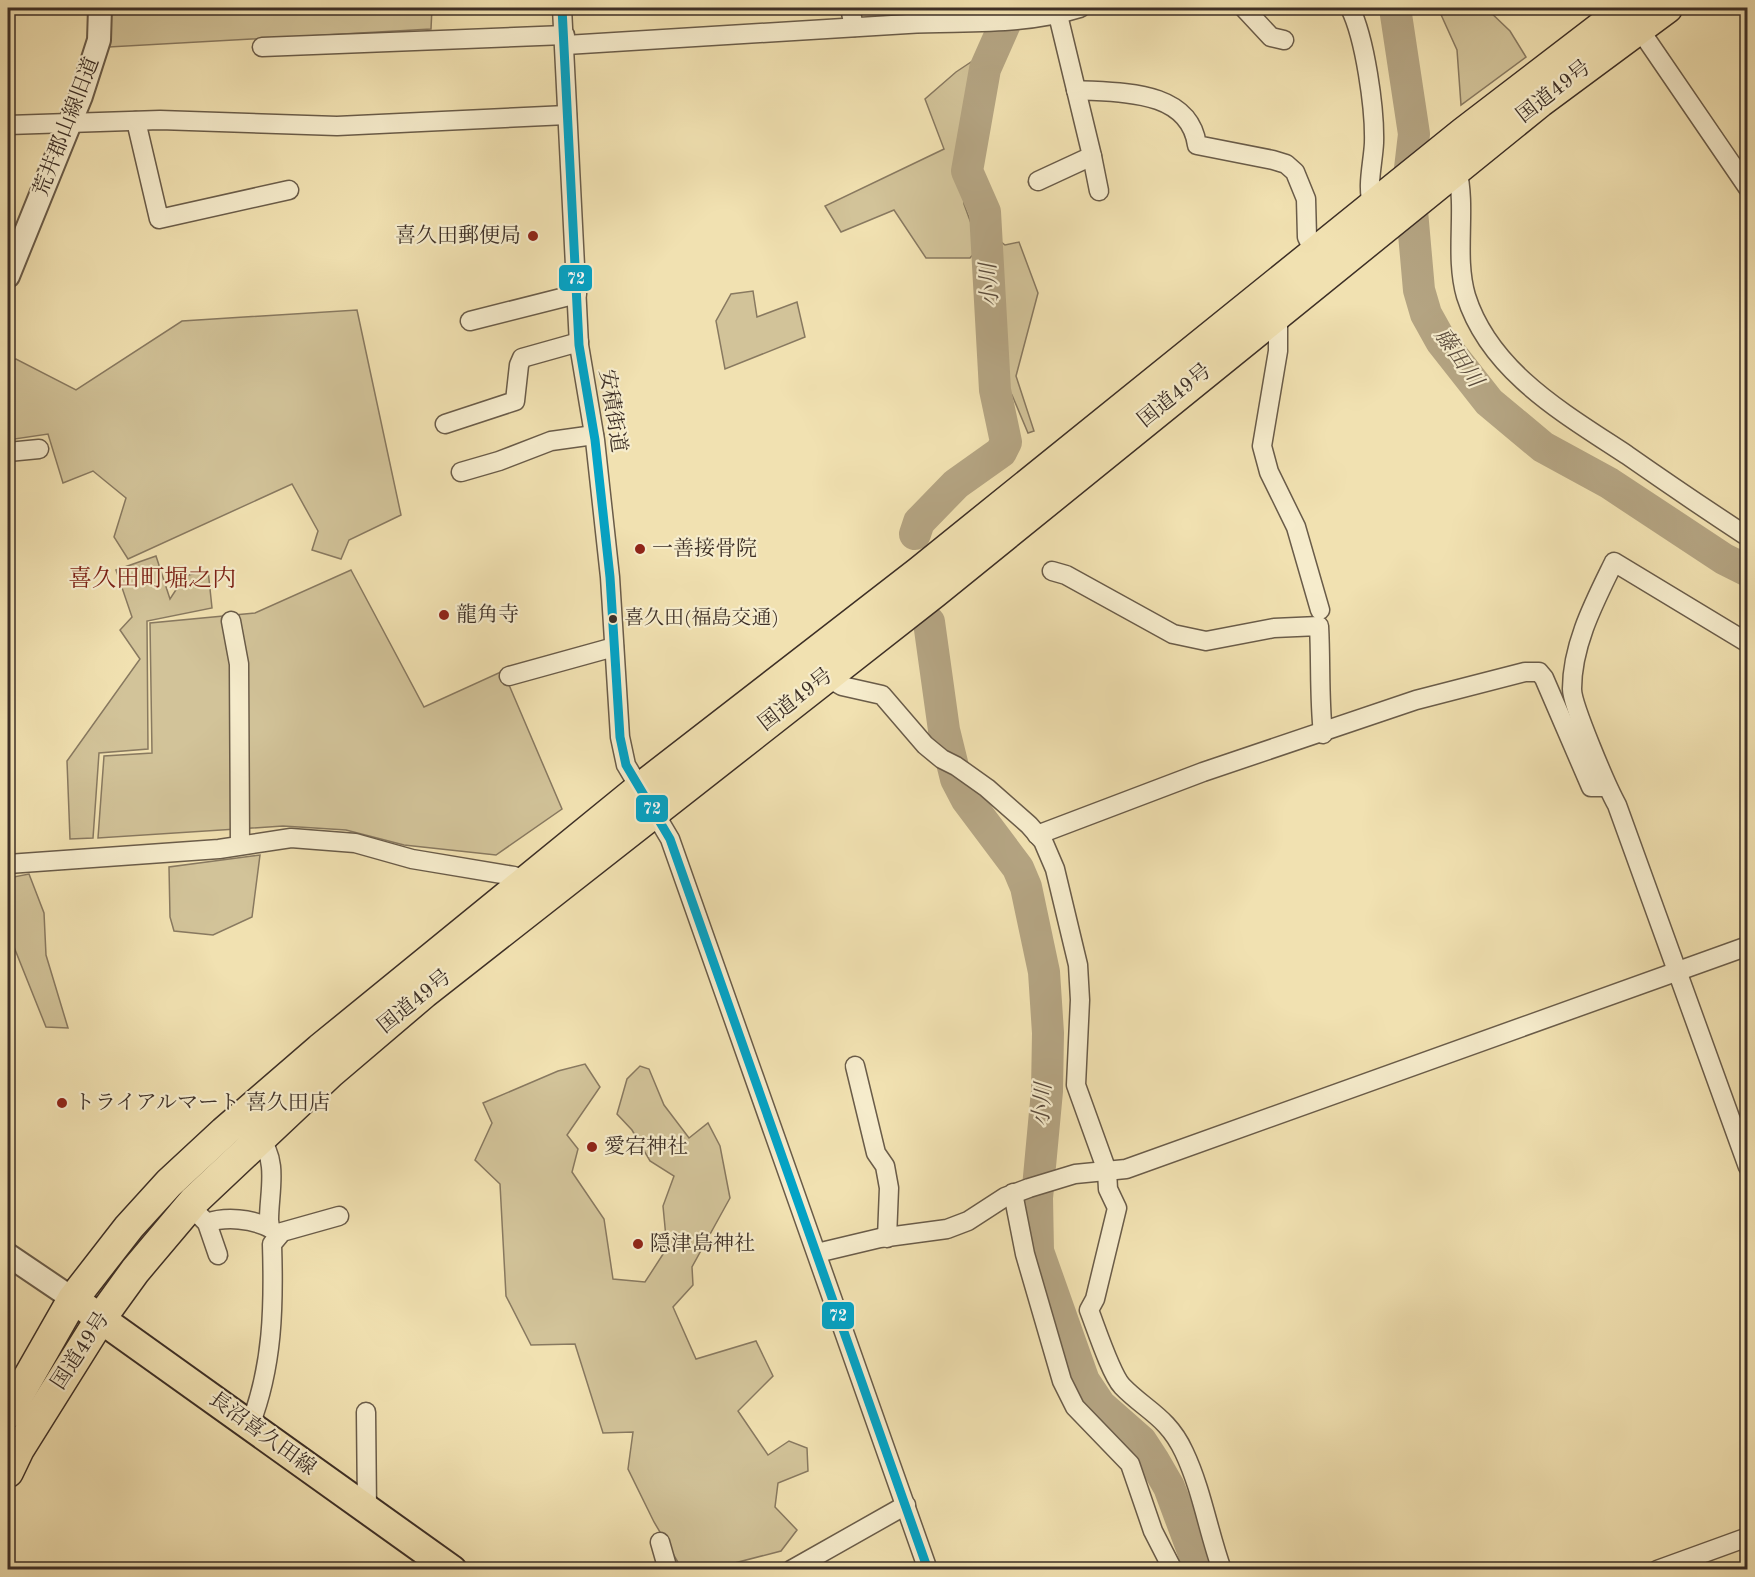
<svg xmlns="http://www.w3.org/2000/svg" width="1755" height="1577" font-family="'Old Standard TT','Noto Serif JP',serif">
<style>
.green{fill:#d2c399;stroke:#887960;stroke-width:1.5}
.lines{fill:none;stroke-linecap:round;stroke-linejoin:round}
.river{stroke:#b4a482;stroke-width:32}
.minor-casing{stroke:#6a5c49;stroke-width:21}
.tertiary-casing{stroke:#6a5c49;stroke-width:26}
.primary-casing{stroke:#3d2f26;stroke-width:32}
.trunk-casing{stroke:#3d2f26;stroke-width:33}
.minor{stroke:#f6eccc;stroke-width:18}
.tertiary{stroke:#f6eccc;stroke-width:22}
.primary{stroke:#f1e1b1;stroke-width:28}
.trunk{stroke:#f1e1b1;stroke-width:30}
.bus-1-casing{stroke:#f6eccc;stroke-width:14}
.bus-1{stroke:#03a3c6;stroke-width:9}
.poi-dot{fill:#8f2418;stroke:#f6eccc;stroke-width:2}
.bus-dot{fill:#3d2f26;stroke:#f6eccc;stroke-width:2}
.labels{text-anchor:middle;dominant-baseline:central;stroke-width:4.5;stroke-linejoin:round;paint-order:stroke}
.bus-label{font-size:20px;fill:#3d2f26;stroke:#f6eccc;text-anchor:start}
.street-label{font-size:21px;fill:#3d2f26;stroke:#f6eccc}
.poi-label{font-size:21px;fill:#3d2f26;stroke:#f6eccc;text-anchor:start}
.water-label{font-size:22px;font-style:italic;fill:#5b4c3d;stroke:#f6eccc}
.quarter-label{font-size:24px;fill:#7a1f14;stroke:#f6eccc}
.line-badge{stroke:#f6eccc;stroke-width:2}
.badge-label{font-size:16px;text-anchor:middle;font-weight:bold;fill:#fff}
</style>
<rect width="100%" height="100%" fill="#f1e1b1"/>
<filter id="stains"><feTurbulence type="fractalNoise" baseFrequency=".00333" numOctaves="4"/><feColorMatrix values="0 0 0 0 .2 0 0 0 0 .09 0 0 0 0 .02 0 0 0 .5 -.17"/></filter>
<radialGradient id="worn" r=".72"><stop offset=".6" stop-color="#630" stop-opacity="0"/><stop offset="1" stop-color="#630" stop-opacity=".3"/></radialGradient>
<!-- green -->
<g class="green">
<path d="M112 8H432L431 29 109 47Z"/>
<path d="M1438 8H1486L1510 31 1526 57 1461 105 1457 50Z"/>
<path d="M980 56 965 100 962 174 964 204 972 226 976 251 970 258H926L894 210 841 232 825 206 944 149 925 99 956 72Z"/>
<path d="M995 237 1005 245 1019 242 1038 293 1016 376 1034 431 1028 433 1012 395 999 376Z"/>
<path d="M753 291 757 317 797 302 805 337 725 369 716 321 731 294Z"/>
<path d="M357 310 401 515 349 540 341 559 312 550 318 531 292 484 128 559 114 537 126 498 93 471 63 483 48 434 8 440V361L16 359 76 390 182 321Z"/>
<path d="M156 556 170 599 185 576 208 570 212 608 147 621 148 749 99 753 93 838 70 839 67 761 140 659 120 630 132 617 116 570Z"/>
<path d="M351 570 424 707 503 671 562 809 496 855 404 845 346 830 283 826 98 838 104 756 152 753 150 623 255 613Z"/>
<path d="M260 855 252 917 213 935 174 931 170 917 169 867Z"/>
<path d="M29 874 44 913 46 955 68 1028 46 1027 8 932V878Z"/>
<path d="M585 1064 600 1087 567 1135 578 1149 572 1172 604 1219 613 1279 645 1282 667 1248 663 1206 674 1176 650 1161 632 1130 617 1114 627 1079 640 1066 649 1069 664 1105 689 1138 708 1123 720 1146 730 1198 692 1267 693 1285 673 1307 696 1359 756 1341 773 1376 738 1411 768 1455 789 1441 807 1448 808 1471 778 1483 775 1507 797 1530 781 1551 723 1566 682 1569 654 1522 628 1469 633 1432 603 1433 575 1344 531 1345 506 1296 500 1184 475 1160 492 1123 483 1103 558 1071Z"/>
</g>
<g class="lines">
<!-- river -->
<g class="river">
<path d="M1395 8 1414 134 1409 177 1419 290 1426 314 1441 341 1489 402 1543 447 1609 483 1724 559 1748 571"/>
<path d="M915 534 919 522 956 484 1001 452 1006 442 995 390 985 212 967 171 985 69 1012 8"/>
<path d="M929 622 944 730 956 779 967 800 1018 868 1026 887 1044 972 1048 1033 1047 1091 1037 1198 1038 1251 1084 1381 1100 1405 1141 1441 1154 1461 1169 1487 1200 1570"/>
</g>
<defs>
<g id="minor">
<path d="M562 8 579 345 595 440 610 577 620 737 626 765 670 839 928 1570"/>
<path d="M850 8 854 27"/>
<path d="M1244 8 1271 37 1284 40"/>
<path d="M1350 8C1365 38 1375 109 1374 143 1373 164 1366 187 1373 207"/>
<path d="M1638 27 1748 188"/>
<path d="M566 45C680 38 794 31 908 24 968 21 1022 26 1080 8"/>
<path d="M262 47 565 35"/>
<path d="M1076 90C1120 93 1189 89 1197 145L1273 160 1286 164 1295 172 1306 199 1307 237 1315 254"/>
<path d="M136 121 159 219 289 190"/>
<path d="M8 125 160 120 337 126 567 115"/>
<path d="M1092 156 1099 191"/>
<path d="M1457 169C1467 210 1454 255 1466 296 1490 372 1565 414 1627 455 1667 483 1707 510 1748 537"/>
<path d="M1038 181 1092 156 1058 15"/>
<path d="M1278 314V351L1262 446 1269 472 1296 527 1320 610"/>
<path d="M470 321 577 294"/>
<path d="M445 424 515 401 519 365 522 358 579 342"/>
<path d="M8 452 39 449"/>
<path d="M461 472 499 461 551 441 594 435"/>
<path d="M1052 571 1066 575 1173 634 1206 641 1274 628 1319 626C1321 662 1319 697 1323 734"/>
<path d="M231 621 239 664 240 845"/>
<path d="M1748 643 1614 562C1595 601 1572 644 1572 689 1572 705 1607 787 1617 805L1748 1167"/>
<path d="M509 676 614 647"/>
<path d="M825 676 842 686 882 695 925 745 942 759 956 766 987 788 1029 825 1043 841 1055 869 1078 965 1080 1000 1076 1085 1107 1171 1108 1189 1117 1208 1095 1299 1089 1310C1096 1328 1111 1374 1122 1386 1145 1410 1168 1417 1184 1452 1202 1490 1208 1531 1222 1570"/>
<path d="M1037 835 1203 772 1416 700 1525 672H1539L1544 678 1591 787H1607"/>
<path d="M8 864 219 849 291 838 355 843 412 859 514 876 524 882"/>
<path d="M855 1066 876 1153 885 1166 889 1188 887 1238"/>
<path d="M259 1138C279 1160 269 1192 269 1220L270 1228 279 1235"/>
<path d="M1013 1193 1025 1254 1062 1381 1075 1407 1130 1464 1153 1531 1173 1570"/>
<path d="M200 1216 207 1223 218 1255"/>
<path d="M207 1223C226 1216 252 1219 270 1228"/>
<path d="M817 1253 880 1238 947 1229 968 1221 1005 1197 1029 1188 1075 1174 1126 1169 1748 946"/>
<path d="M366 1412 367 1509"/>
<path d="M250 1425C273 1366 274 1306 272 1244L282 1232 339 1216"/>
<path d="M660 1542 668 1570"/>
<path d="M791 1570 906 1505"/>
<path d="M1657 1570 1748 1537"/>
</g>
<g id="tertiary">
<path d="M8 276 81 96 99 40 100 8"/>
<path d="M8 1255 73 1299"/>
</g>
<path id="primary" d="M73 1299 452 1570"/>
<g id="trunk">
<path d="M8 1413 73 1299 129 1227 169 1183 224 1132 320 1049 639 789 919 572 1463 133 1626 8"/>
<path d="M8 1472 19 1449 101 1318 135 1271 194 1201 330 1073 424 993 934 593 1540 102 1667 8"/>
</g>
</defs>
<!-- minor casing -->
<use href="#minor" class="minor-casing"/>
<!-- tertiary casing -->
<use href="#tertiary" class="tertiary-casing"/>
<!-- primary casing -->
<use href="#primary" class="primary-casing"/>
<!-- trunk casing -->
<use href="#trunk" class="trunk-casing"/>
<!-- minor -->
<use href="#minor" class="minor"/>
<!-- tertiary -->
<use href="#tertiary" class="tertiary"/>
<!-- primary -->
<use href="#primary" class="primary"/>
<!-- trunk -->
<use href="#trunk" class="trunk"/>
<defs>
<path id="bus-1" d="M562 8 579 345 595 440 610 577 620 737 626 765 670 839 928 1570"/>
</defs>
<!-- bus-1 casing -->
<use href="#bus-1" class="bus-1-casing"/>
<!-- bus-1 -->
<use href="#bus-1" class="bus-1"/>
</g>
<!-- markers -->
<g class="poi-dot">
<circle cx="533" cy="236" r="6"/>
<circle cx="640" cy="549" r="6"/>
<circle cx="444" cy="615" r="6"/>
<circle cx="62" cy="1103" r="6"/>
<circle cx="592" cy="1147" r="6"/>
<circle cx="638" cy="1244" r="6"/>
</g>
<circle class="bus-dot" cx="613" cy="619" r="5"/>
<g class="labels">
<!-- bus labels -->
<g class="bus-label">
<text x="624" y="619">喜久田(福島交通)</text>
</g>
<!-- street labels -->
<g class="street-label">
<text transform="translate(1554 92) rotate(-38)">国道49号</text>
<text transform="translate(67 127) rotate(-69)">荒井郡山線旧道</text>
<text transform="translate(1175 396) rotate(-39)">国道49号</text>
<text transform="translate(612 411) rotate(81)">安積街道</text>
<text transform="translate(796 700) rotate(-38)">国道49号</text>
<text transform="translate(415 1002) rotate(-39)">国道49号</text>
<text transform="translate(81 1351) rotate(-57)">国道49号</text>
<text transform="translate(262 1434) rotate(36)">長沼喜久田線</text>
</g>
<!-- poi labels -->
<g class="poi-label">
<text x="521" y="236" text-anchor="end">喜久田郵便局</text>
<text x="652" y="549">一善接骨院</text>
<text x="456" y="615">龍角寺</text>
<text x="74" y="1103">トライアルマート 喜久田店</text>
<text x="604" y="1147">愛宕神社</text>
<text x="650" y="1244">隠津島神社</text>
</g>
<!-- water labels -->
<g class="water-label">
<text transform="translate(990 285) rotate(-93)">小川</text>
<text transform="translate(1458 358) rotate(55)">藤田川</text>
<text transform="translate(1043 1105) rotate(-86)">小川</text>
</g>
<!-- quarter labels -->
<g class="quarter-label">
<text x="152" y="580">喜久田町堀之内</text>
</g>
</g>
<g class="line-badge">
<rect x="558" y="264" width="35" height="28" rx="6" fill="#03a3c6"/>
<rect x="635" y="794" width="34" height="29" rx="6" fill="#03a3c6"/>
<rect x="821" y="1301" width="34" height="29" rx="6" fill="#03a3c6"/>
</g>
<g class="badge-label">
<text x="576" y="284">72</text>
<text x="652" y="814">72</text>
<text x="838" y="1321">72</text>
</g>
<!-- margin -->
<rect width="1755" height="1577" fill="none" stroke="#f1e1b1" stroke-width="30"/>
<rect x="9" y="9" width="1737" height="1559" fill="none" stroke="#3d2f26" stroke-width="3"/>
<rect x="15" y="15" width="1725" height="1547" fill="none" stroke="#3d2f26" stroke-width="1.5"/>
<rect width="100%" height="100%" filter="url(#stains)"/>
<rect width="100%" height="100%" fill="url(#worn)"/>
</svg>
